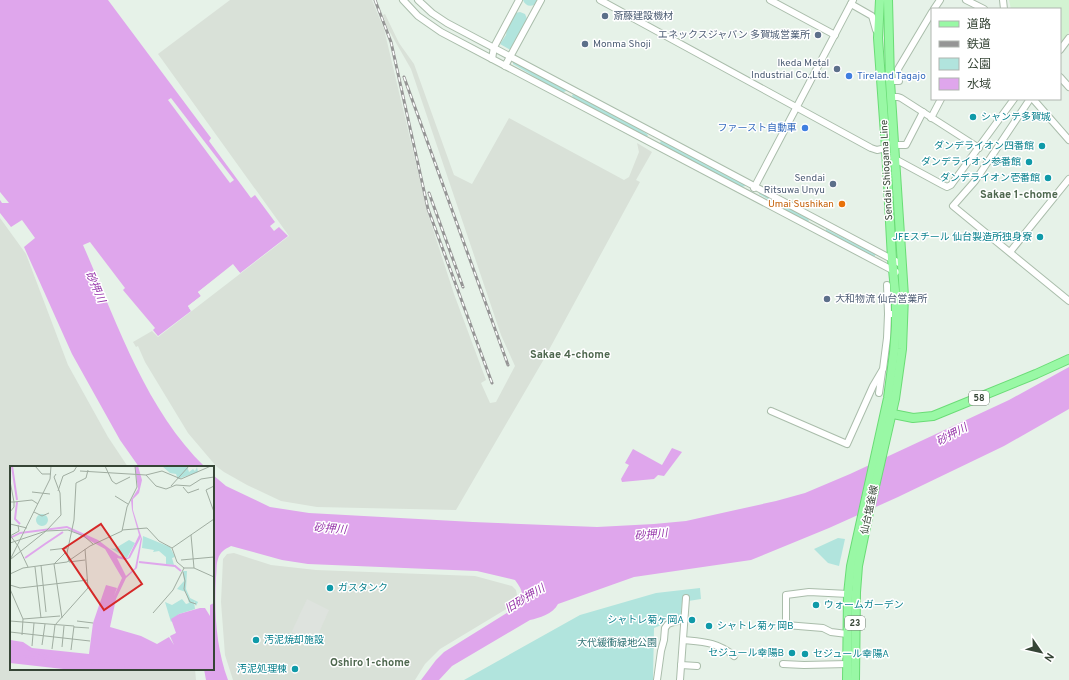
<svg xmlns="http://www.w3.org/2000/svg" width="1069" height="680" font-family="Overpass,'Noto Sans JP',sans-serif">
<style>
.commercial{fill:#d3f3d2}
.industrial{fill:#d9e1d8}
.green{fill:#b1e4dd}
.parking{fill:#dee3de}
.water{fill:#dfa6ec}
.pier{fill:#e6f2e8}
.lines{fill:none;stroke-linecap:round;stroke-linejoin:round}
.minor-casing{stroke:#aabdab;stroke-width:8}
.major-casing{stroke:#6adc76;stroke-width:10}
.minor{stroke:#fff;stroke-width:6}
.major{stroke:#99f8a5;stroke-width:8}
.rail-casing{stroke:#959595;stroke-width:3}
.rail{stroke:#fff;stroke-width:1.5;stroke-dasharray:4.5;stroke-linecap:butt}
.service-dot{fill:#5c6f8a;stroke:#fff;stroke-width:1.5}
.shop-dot{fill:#3f7fe0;stroke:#fff;stroke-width:1.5}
.culture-dot{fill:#0f9aa8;stroke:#fff;stroke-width:1.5}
.food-dot{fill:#e8710a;stroke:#fff;stroke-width:1.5}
.labels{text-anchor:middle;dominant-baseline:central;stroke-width:3;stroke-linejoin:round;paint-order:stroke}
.shield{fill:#fff;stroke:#727d72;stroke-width:1}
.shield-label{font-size:9px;font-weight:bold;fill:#364536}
.service-label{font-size:10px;fill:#4e5e75;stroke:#fff;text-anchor:start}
.shop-label{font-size:10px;fill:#366cbe;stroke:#fff;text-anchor:start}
.culture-label{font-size:10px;fill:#0d838f;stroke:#fff;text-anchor:end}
.street-label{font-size:10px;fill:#364536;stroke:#fff}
.food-label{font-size:10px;fill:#c56008;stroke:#fff;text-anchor:end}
.park-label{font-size:10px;fill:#2d7173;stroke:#fff}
.neighbourhood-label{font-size:11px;font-weight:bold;fill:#4e674e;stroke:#fff}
.water-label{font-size:11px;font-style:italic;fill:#9635aa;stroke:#fff}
.inset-river{fill:none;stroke:#dfa6ec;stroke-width:2}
.inset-road{fill:none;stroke:#a0ada1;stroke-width:1}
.view{fill:#d62828;fill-opacity:0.15;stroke:#d62828;stroke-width:2}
.inset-edge{fill:none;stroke:#364536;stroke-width:2}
</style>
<rect width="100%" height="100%" fill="#e6f2e8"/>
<!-- commercial -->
<path class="commercial" d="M1009 0H1069V32L1060 45V9H1011Z"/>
<!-- industrial -->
<g class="industrial">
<path d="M230 0H372L384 29 428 214 454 294 486 380 481 383 490 403 496 402 515 366 501 335 411 69 387 27 383 15 385 14 399 43 414 64 454 175 472 184 509 118 624 180 629 177 639 152 637 143 652 152 636 180 640 182 544 359 456 510 317 507 281 501 247 485 224 472 216 466 188 433 145 362 138 346 136 347 133 342 152 331 158 337 289 236 158 54Z"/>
<path d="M0 218 26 254 68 365 108 437 128 467H11V669H195L196 680H0Z"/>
<path d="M234 553 271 565 316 570 475 576 512 586 516 590 517 595 516 600 508 608 440 649 425 664 415 680H233L225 655 221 602 223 559 227 554Z"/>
</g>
<!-- green -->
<g class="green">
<path d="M523 0H538L534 5C529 7 525 5 523 0Z"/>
<path d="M520 12 525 14 528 21 512 51 500 44 506 35 507 27 515 13Z"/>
<path d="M513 61 565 88 566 91 562 93 513 64Z"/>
<path d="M574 94 626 120 647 134 648 136 646 137 573 98 572 95Z"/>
<path d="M662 140 745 184V186L742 187 661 145 660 142Z"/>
<path d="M759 191C776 199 791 210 808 219L809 221 807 222C790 213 775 203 759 194Z"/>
<path d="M826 229 875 254V256L873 257 826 232Z"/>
<path d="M838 538 845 539 839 566 828 563 814 549Z"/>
<path d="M700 588 701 599 682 602 681 617 654 628 653 680H464L580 615 656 593Z"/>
</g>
<!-- parking -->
<path class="parking" d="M307 599 329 610 314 644 294 635 292 631Z"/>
<!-- water -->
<g class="water">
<path d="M0 0H108L211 138 209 141 251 198 255 195 275 222 270 226 274 231 279 227 288 236 240 273 233 265 198 292 201 296 188 306 191 311 158 336 153 330 155 328 123 290 125 288 90 242 83 245C116 320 145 409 205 467H139L120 440 72 354 24 247 35 238 22 220 11 227 0 213V200L2 203H9L0 192Z"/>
<path d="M1069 367V409L1004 446 898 497 829 528 751 560 634 577 558 604C553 614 539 618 530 620L452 666 439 680H421L436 660 444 652 518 606C524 594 523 591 515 580L477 571 308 564 282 560 231 546C225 549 220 552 218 559 216 564 217 571 216 577 214 611 216 648 228 680H206L204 669H213V475L226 486 270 507 309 513 473 522 597 527 654 524 686 521 776 501 805 493 850 474 1009 400Z"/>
<path d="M672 448 682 452 664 476 658 475 654 479 622 482 621 479 629 465 625 463 633 449 662 465Z"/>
</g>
<!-- pier -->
<g class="pier">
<path d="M171 98 234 180 230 183 168 100Z"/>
<path d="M233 264 240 273 238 274 233 267 201 293 203 297 191 307 193 310 191 311 188 306 201 296 198 292Z"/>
</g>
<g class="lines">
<defs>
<g id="minor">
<path d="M403 0 418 16 441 32 896 272"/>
<path d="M418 0 432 13 447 23 901 264"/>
<path d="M600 0 871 148 877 150 886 148"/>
<path d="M770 0 835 35"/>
<path d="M966 0 984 9"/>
<path d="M1003 0 1004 9"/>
<path d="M851 4 872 16 876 30"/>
<path d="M934 9 940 0"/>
<path d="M1060 50 1069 38"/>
<path d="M492 59 494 47 519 0"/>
<path d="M505 66 541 0"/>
<path d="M1060 77 1069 87"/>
<path d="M890 81H899L898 69 932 12"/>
<path d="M891 97H898L901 98 979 148"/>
<path d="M1030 99 975 181 953 206 1069 301"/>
<path d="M1033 99 1069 140"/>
<path d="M931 118 941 99"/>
<path d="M895 145H906L923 112"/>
<path d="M895 159 943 185 947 187 951 185 1014 99"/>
<path d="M754 188 853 0"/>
<path d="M1010 252 1069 179"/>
<path d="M887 285 888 314"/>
<path d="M879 393 882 372"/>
<path d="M771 411 847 444 873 386 883 369 887 338 888 314H896"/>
<path d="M847 634 831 632 823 628 786 625V595L809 592 848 594"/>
<path d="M683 640C703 642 718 642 734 656"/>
<path d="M783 664 804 665 848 664"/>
<path d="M681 665 697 666"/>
<path d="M657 680 661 651 664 640 665 628 668 624 684 619"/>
<path d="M680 680 686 598"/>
</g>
<g id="major">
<path d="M888 413 913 418 933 416 1036 374 1069 359"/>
<path d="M847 680 848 594 851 566 888 398 894 352 896 326V301L892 259 886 148 878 38 880 0"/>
<path d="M855 680 856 592 858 566 868 517 895 399 902 349 904 296 890 81 888 0"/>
</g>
</defs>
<!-- minor casing -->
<use href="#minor" class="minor-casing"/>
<!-- major casing -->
<use href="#major" class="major-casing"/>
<!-- minor -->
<use href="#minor" class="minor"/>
<!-- major -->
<use href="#major" class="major"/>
<defs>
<g id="rail">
<path d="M375 0 391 42 428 209 492 383"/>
<path d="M404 77 508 365"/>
<path d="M429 193 463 287"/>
</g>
</defs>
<!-- rail casing -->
<use href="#rail" class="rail-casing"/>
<!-- rail -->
<use href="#rail" class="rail"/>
</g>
<!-- markers -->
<g class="service-dot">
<circle cx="605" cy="16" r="4"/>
<circle cx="818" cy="35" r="4"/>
<circle cx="585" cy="44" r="4"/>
<circle cx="837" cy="69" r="4"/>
<circle cx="833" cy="184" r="4"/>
<circle cx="827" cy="299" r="4"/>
</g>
<g class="shop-dot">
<circle cx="849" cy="76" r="4"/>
<circle cx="805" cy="128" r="4"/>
</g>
<g class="culture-dot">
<circle cx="973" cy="117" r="4"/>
<circle cx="1042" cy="146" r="4"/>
<circle cx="1029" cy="162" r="4"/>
<circle cx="1048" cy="178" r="4"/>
<circle cx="1040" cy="237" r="4"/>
<circle cx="330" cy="588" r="4"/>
<circle cx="816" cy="605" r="4"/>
<circle cx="692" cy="620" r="4"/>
<circle cx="709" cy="626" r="4"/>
<circle cx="256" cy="640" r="4"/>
<circle cx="792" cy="653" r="4"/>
<circle cx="805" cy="654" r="4"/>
<circle cx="295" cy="669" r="4"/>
</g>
<circle class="food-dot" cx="842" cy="204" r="4"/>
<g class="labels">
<!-- shield labels -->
<g class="shield">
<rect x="969" y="391" width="20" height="14" rx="3"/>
<rect x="845" y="616" width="20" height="14" rx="3"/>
</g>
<g class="shield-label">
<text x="979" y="398">58</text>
<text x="855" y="623">23</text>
</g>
<!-- service labels -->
<g class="service-label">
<text x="613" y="16">斎藤建設機材</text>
<text x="810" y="35" text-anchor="end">エネックスジャパン 多賀城営業所</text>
<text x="593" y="44">Monma Shoji</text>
<text x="829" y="63" text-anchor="end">Ikeda Metal<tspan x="829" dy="12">Industrial Co.,Ltd.</tspan></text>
<text x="825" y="178" text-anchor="end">Sendai<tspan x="825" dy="12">Ritsuwa Unyu</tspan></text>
<text x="835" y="299">大和物流 仙台営業所</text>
</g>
<!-- shop labels -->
<g class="shop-label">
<text x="857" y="76">Tireland Tagajo</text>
<text x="797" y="128" text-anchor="end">ファースト自動車</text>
</g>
<!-- culture labels -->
<g class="culture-label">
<text x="981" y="117" text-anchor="start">シャンテ多賀城</text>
<text x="1034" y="146">ダンデライオン四番館</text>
<text x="1021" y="162">ダンデライオン参番館</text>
<text x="1040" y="178">ダンデライオン壱番館</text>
<text x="1032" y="237">JFEスチール 仙台製造所独身寮</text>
<text x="338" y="588" text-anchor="start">ガスタンク</text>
<text x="824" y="605" text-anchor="start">ウォームガーデン</text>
<text x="684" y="620">シャトレ菊ヶ岡A</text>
<text x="717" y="626" text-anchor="start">シャトレ菊ヶ岡B</text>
<text x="264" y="640" text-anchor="start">汚泥焼却施設</text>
<text x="784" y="653">セジュール幸陽B</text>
<text x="813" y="654" text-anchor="start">セジュール幸陽A</text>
<text x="287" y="669">汚泥処理棟</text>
</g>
<!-- street labels -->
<g class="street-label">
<text transform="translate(887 170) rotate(-93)">Sendai-Shiogama Line</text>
<text transform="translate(870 510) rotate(-78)">仙台塩釜線</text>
</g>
<!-- food labels -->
<g class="food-label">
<text x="834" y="204">Umai Sushikan</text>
</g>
<!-- park labels -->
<g class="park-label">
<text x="617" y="643">大代緩衝緑地公園</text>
</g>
<!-- neighbourhood labels -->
<g class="neighbourhood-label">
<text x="1019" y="195">Sakae 1-chome</text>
<text x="570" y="355">Sakae 4-chome</text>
<text x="370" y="663">Oshiro 1-chome</text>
</g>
<!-- water labels -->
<g class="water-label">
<text transform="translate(95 287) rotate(67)">砂押川</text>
<text transform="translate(952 435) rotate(-28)">砂押川</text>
<text transform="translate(330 529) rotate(4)">砂押川</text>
<text transform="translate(651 535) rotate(-5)">砂押川</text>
<text transform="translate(525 599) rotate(-31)">旧砂押川</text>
</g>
</g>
<!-- overview -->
<g transform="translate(10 466)">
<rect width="204" height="204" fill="#e6f2e8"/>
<path d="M152 0H177L179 6 183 3 185 5 187 1 188 6 168 13 166 8 160 7ZM26 54a6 6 0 1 1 12 0a6 6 0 1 1-12 0ZM133 70 160 81 165 91 162 92 164 99 156 98V91L149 85 143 86 144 84 132 82ZM119 74 125 77 117 92 100 82 104 83ZM173 105H177L176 123 180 132 188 136 186 140 184 135 185 143 169 148 161 156 155 136 162 139 172 133 176 138 179 137 176 126 167 123 174 115Z" fill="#b1e4dd"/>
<path d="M125 0H128L132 14 129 27 123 33V44L132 73 127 102 116 112 106 133 100 161 131 170 147 178 159 171 164 179 160 170 166 167 161 153 169 148 190 142H195L200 150V139L204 137V204H62L0 197V174L13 176 22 182 79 188 83 157 96 119 107 122 104 130 112 112 95 83 57 62 10 68 0 73V71L10 66 57 60 88 74 109 90 118 92 129 69 122 44 121 34 128 23ZM131 71 125 102 116 110 107 92 115 94 120 92Z" fill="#dfa6ec" fill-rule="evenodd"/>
<path class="inset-river" d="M2 0 7 34M7 36 5 53 10 58M35 78 53 66M15 92 35 78M129 96 165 100 171 105M0 175 38 191 153 204M0 180 11 190 131 204"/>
<path class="inset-road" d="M25 0 32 8H41M95 0 102 15 106 18 120 11M70 5 136 9 146 20 156 23 166 19 180 20 191 13 204 11M136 9 152 5 171 13 201 0M0 15 4 36 22 34 28 38M161 20 179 0M204 20 196 24 204 46M173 21 178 27 189 23M48 25 53 10 64 5 67 0M22 26 40 28M105 30 118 38M0 36H4V41L0 46M24 46 32 50 39 47M0 58 17 62M112 64 137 62 149 75 162 82 167 96 174 102H184L204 111M0 69 8 80M181 69 184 102M0 70 9 65 8 59M0 77 36 65 51 49 50 27 44 11 46 8M8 80 18 101M162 82 204 53M40 84 57 82M1 93 36 65 58 64 74 70 83 78M0 94 40 13 41 0M75 94 59 96 57 87 64 54 66 17 76 12 78 4M171 94 204 91M31 99 36 146M25 101 31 152M173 106 175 115 174 123 180 136 186 138M0 108 13 102 57 96 80 80 112 65 117 41 127 21 125 0M0 119 10 122 78 114M0 123 13 153 12 169M143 147 163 124 174 102M52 152 44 98 56 86M13 153 50 150M0 155 64 160 61 184M67 155 83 157M64 161 79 162M0 166 80 175M32 179 35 158M22 180 24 157M52 181 54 160M42 183 45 159 78 122 75 83"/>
<path class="view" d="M91 58 132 118 94 144 53 83Z"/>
<rect width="204" height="204" class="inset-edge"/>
</g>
<!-- legend -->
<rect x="931" y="8" width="130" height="92" fill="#ffffff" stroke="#afb5af"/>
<rect x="939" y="21" width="20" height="6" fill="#99f8a5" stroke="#afb5af"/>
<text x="967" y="28" font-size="12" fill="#364536">道路</text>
<rect x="939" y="41" width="20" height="6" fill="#959595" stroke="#afb5af"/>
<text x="967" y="48" font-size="12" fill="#364536">鉄道</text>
<rect x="939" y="58" width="20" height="12" fill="#b1e4dd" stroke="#afb5af"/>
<text x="967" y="68" font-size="12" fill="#364536">公園</text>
<rect x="939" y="78" width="20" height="12" fill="#dfa6ec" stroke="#afb5af"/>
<text x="967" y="88" font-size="12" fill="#364536">水域</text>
<!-- north arrow -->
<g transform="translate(1041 652) rotate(124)" stroke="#ffffff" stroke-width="3" paint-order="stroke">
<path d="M0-3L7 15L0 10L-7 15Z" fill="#364536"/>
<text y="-6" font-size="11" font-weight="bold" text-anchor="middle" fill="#364536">N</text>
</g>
</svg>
